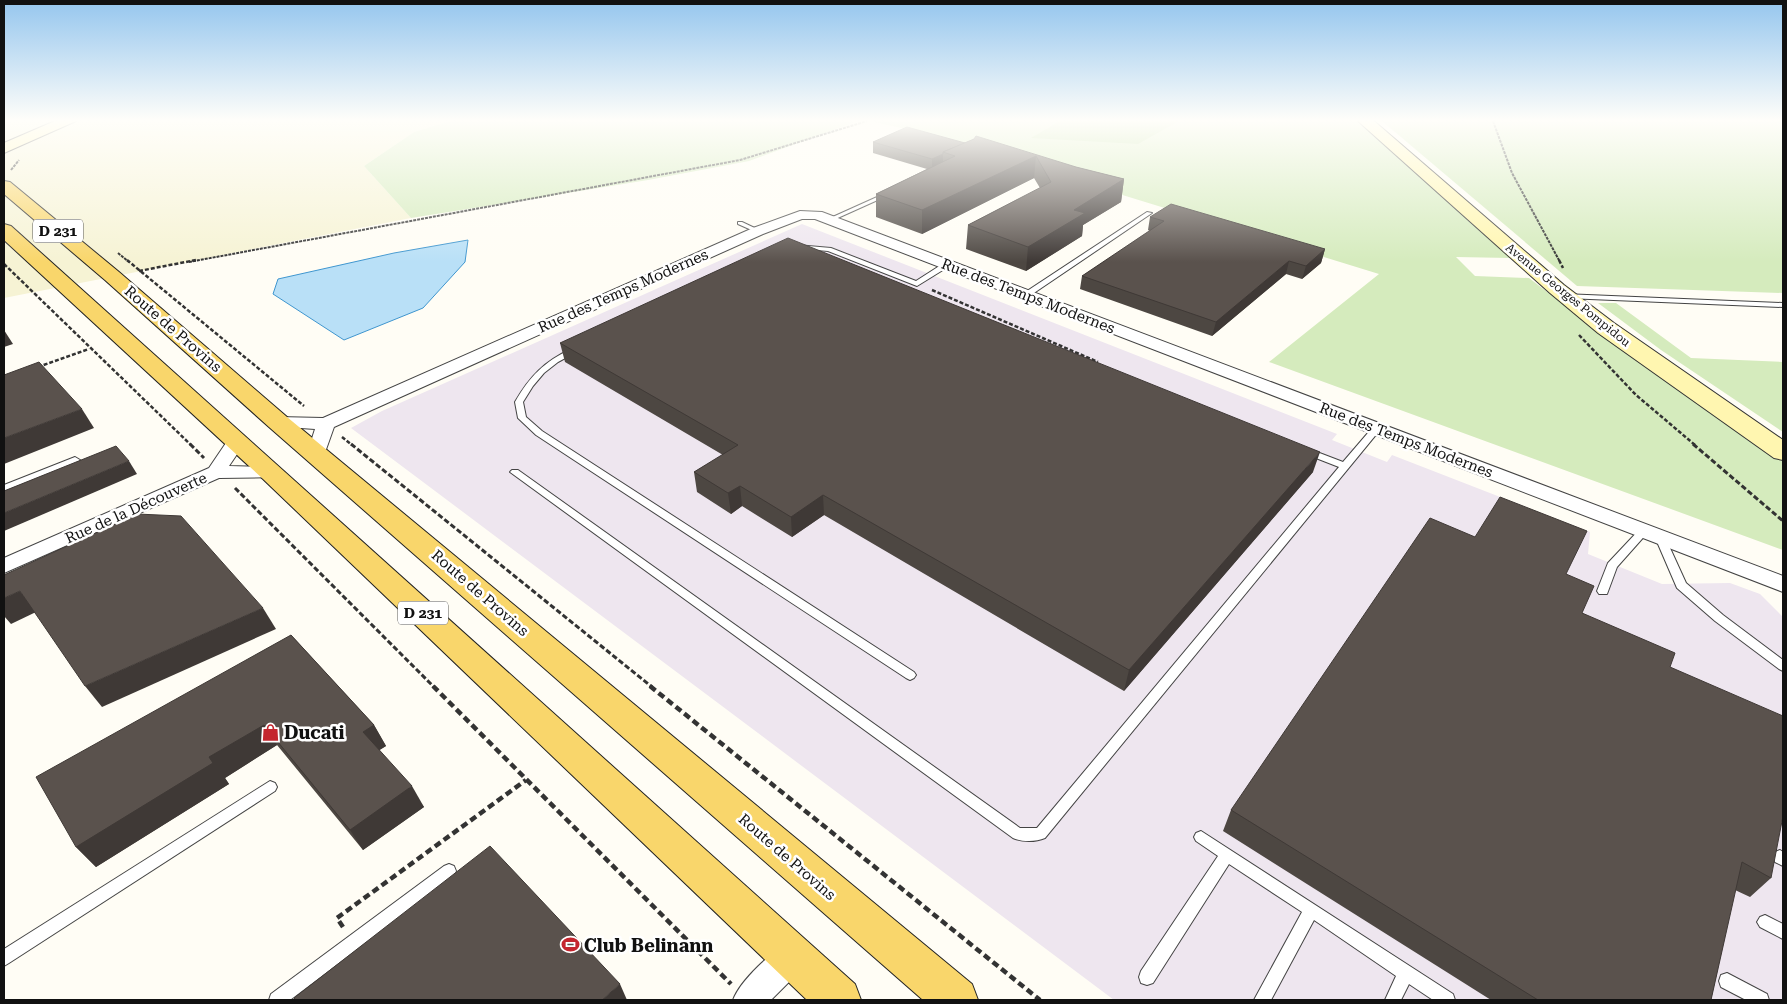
<svg xmlns="http://www.w3.org/2000/svg" width="1787" height="1004" font-family="'Roboto Serif',serif">
<style>
.industrial{fill:#eee6ef}
.farmland{fill:#f6f3d4}
.green{fill:#d5ebbd}
.forest{fill:#b9dc9c}
.water{fill:#b9e0f7;stroke:#3f96cf}
.lines{fill:none;stroke-linecap:round;stroke-linejoin:round}
.service-casing{stroke:#444;stroke-width:2}
.minor-casing{stroke:#444;stroke-width:2}
.secondary-casing{stroke:#333;stroke-width:2}
.primary-casing{stroke:#222;stroke-width:2}
.path-far3{stroke:#333;stroke-width:2;stroke-dasharray:3 1;stroke-linecap:butt}
.path-far2{stroke:#333;stroke-width:2.5;stroke-dasharray:4 2;stroke-linecap:butt}
.path-far1{stroke:#333;stroke-width:3;stroke-dasharray:5.5 2.5;stroke-linecap:butt}
.path{stroke:#333;stroke-width:4.5;stroke-dasharray:7 4;stroke-linecap:butt}
.service{fill:#fff;fill-rule:evenodd}
.minor{fill:#fff;fill-rule:evenodd}
.secondary{fill:#fff6b0;fill-rule:evenodd}
.primary{fill:#f9d66b;fill-rule:evenodd}
.wall{fill:#4d4742}
.shaded-wall{fill:#3f3936}
.building{fill:#5a524d;stroke:#3f3936}
.labels{text-anchor:middle;dominant-baseline:central;stroke-width:5;stroke-linejoin:round;paint-order:stroke}
.far-street-label{font-size:12px;fill:#111;stroke:#fff}
.shield{fill:#fff;stroke:#585858;stroke-width:1}
.shield-label{font-size:14px;font-weight:bold;fill:#111}
.street-label{font-size:15px;fill:#111;stroke:#fff}
.near-poi-label{font-size:18px;font-weight:bold;fill:#111;stroke:#fff;text-anchor:start}
</style>
<rect width="100%" height="100%" fill="#fffdf5"/>
<!-- industrial -->
<path class="industrial" d="M802 224 1337 434 1332 440 1387 462 1392 455 1590 532 1588 554 1662 584 1730 583 1760 594 1783 617V1000H1114L351 428 382 411Z"/>
<!-- farmland -->
<path class="farmland" d="M4 121H450L414 132 364 166 411 218 4 298Z"/>
<!-- green -->
<g class="green">
<path d="M450 121H858L749 161 648 180 411 218 364 166 414 132Z"/>
<path d="M870 121H1357L1511 258 1456 257 1475 276 1529 278 1619 347 1783 461V550L1269 362 1379 274 915 131Z"/>
<path d="M1382 121H1783V293L1577 286Z"/>
<path d="M1598 303H1616L1691 358 1783 362V432L1661 350Z"/>
</g>
<!-- forest -->
<path class="forest" d="M1060 121H1179L1138 144 1031 138Z"/>
<!-- water -->
<path class="water" d="M468 240 465 262 423 308 344 340 273 294 278 279 394 253Z"/>
<g class="lines">
<defs>
<g id="service">
<path d="M886 193 891 194 831 221 826 220Z"/>
<path d="M1147 212 1152 213 1028 297H1025L1021 295Z"/>
<path d="M738 222H742L761 231 756 232 738 224Z"/>
<path d="M797 245 831 248 916 281 944 263 951 265 917 286 828 251 795 248V246Z"/>
<path d="M1563 294 1783 303V307L1566 298 1562 296Z"/>
<path d="M571 349H574L578 351 558 362 544 373 533 386 523 402 526 417 542 431 914 672 916 675 914 678 910 680 906 678 536 435 518 418 515 402C530 376 544 362 571 349Z"/>
<path d="M1376 426 1379 427 1381 429 1379 431 1045 838C1036 842 1022 842 1013 838L510 472 512 470H518L1020 828H1037L1339 467 1303 453 1301 451 1303 449H1309L1343 462 1373 427Z"/>
<path d="M75 457 80 460 78 462 4 491V485Z"/>
<path d="M1644 528 1649 531 1617 567 1607 594H1599L1597 591 1608 563 1640 529Z"/>
<path d="M1660 534 1665 537 1686 583 1723 615 1783 660V671L1779 669 1715 621 1677 588 1655 537Z"/>
<path d="M270 781 275 783 277 787 275 791 9 963 4 966V949Z"/>
<path d="M1201 831 1453 994 1455 1000H1433L1409 984 1401 1000H1385L1396 976 1314 920 1271 1000H1254L1302 912 1229 864 1153 983 1147 985 1141 983 1139 977 1141 971 1218 856 1196 841 1194 837 1196 833Z"/>
<path d="M1780 850 1783 852V866L1775 862 1773 857 1775 852Z"/>
<path d="M449 864 454 866 456 871 454 876 290 1000H269L271 994 444 866Z"/>
<path d="M1765 915 1783 924V939L1760 927 1757 922 1760 917Z"/>
<path d="M1727 973 1767 994 1769 1000H1746L1721 987 1719 981 1721 975Z"/>
</g>
<g id="minor">
<path d="M800 211 822 212 1783 576V592L815 219H802L763 234 334 427 323 458H309L307 454 315 429 272 426 269 422 272 418 278 417 323 418 753 228Z"/>
<path d="M237 435 244 437 246 441 229 466 272 467 279 469 282 473 279 477 219 478 4 573V558L209 468 230 437Z"/>
<path d="M792 942 803 946 808 957 803 968 771 1000H733C740 981 773 949 792 942Z"/>
</g>
<g id="secondary">
<path d="M55 121H76L4 153V143Z"/>
<path d="M1358 121H1374L1564 285 1614 323 1783 440V460L1774 458 1598 333 1550 293Z"/>
</g>
<g id="primary">
<path d="M4 181 10 182 119 272 287 417 972 984 978 1000H923L269 427 105 280 4 194Z"/>
<path d="M4 224 11 226 855 984 861 1000H807L263 479 4 240Z"/>
</g>
</defs>
<!-- service casing -->
<use href="#service" class="service-casing"/>
<!-- minor casing -->
<use href="#minor" class="minor-casing"/>
<!-- secondary casing -->
<use href="#secondary" class="secondary-casing"/>
<!-- primary casing -->
<use href="#primary" class="primary-casing"/>
<!-- path-far3 -->
<g class="path-far3">
<path d="M1493 121 1512 173 1560 262"/>
<path d="M11 170 19 160"/>
<path d="M118 253 129 262"/>
<path d="M189 262 740 160 867 121"/>
</g>
<!-- path-far2 -->
<g class="path-far2">
<path d="M127 260 304 406"/>
<path d="M1559 260 1563 268"/>
<path d="M4 264 191 445"/>
<path d="M139 271 196 260"/>
<path d="M932 290 1098 362"/>
<path d="M1579 335 1636 395 1695 445"/>
<path d="M38 367 89 349"/>
<path d="M342 437 352 445"/>
</g>
<!-- path-far1 -->
<g class="path-far1">
<path d="M190 444 204 458"/>
<path d="M351 444 652 687"/>
<path d="M1693 444 1783 521"/>
<path d="M235 488 434 687"/>
</g>
<!-- path -->
<g class="path">
<path d="M433 686 731 984"/>
<path d="M650 686 1040 1000"/>
<path d="M343 927 337 918 526 780"/>
</g>
<!-- service -->
<use href="#service" class="service"/>
<!-- minor -->
<use href="#minor" class="minor"/>
<!-- secondary -->
<use href="#secondary" class="secondary"/>
<!-- primary -->
<use href="#primary" class="primary"/>
</g>
<!-- wall -->
<g class="wall">
<path d="M974 139 1076 167 1124 179 1121 202 1083 225 1082 236 1026 271 966 249 968 225 1040 188 1034 178 922 234 876 217V194L927 169 873 153V142L965 143Z"/>
<path d="M1150 217 1325 249 1321 263 1302 279 1286 274 1212 336 1080 289 1082 276 1150 231 1148 230Z"/>
<path d="M560 343 1313 472 1124 691 824 515 792 537 742 506 731 514 697 492 694 472 723 455 565 362Z"/>
<path d="M1566 574 1582 613 1670 667 1771 878 1750 897 1735 890 1711 1000H1491L1223 831 1231 810Z"/>
<path d="M291 635 374 725 386 746 379 750 424 807 363 850 277 745 225 778 229 784 96 867 76 847Z"/>
</g>
<!-- shaded-wall -->
<g class="shaded-wall">
<path d="M943 154V166L932 171V159Z"/>
<path d="M1036 156 1034 178 922 234V210Z"/>
<path d="M1124 179 1121 202 1083 225 1082 236 1026 271 1028 247 1074 210Z"/>
<path d="M1325 249 1321 263 1302 279 1306 266Z"/>
<path d="M1289 261 1286 274 1212 336 1216 322Z"/>
<path d="M4 330 13 344 4 347Z"/>
<path d="M82 409 94 428 4 464V438Z"/>
<path d="M1320 452 1313 472 1124 691 1129 670Z"/>
<path d="M129 461 137 474 4 531V513Z"/>
<path d="M740 486 742 506 731 514 728 493Z"/>
<path d="M823 495 824 515 792 537 791 517Z"/>
<path d="M20 591 36 612 11 624 4 616V598Z"/>
<path d="M263 608 276 629 102 707 85 686Z"/>
<path d="M264 725 277 745 225 778 229 784 96 867 76 847 209 757Z"/>
<path d="M374 725 386 746 375 753 363 732Z"/>
<path d="M412 786 424 807 363 850 350 830Z"/>
<path d="M620 984 627 1000H602Z"/>
</g>
<!-- building -->
<g class="building">
<path d="M907 127 965 143 943 152V154L932 159 873 142Z"/>
<path d="M976 136 1076 167 1124 179 1074 210 1085 213 1028 247 968 225 1051 182 1036 156 922 210 876 194 955 156 943 152 974 139Z"/>
<path d="M1171 204 1325 249 1306 266 1289 261 1216 322 1082 276 1164 221 1150 217Z"/>
<path d="M788 238 1320 452 1129 670 823 495 791 517 740 486 728 493 694 472 738 445 560 343Z"/>
<path d="M39 362 82 409 4 438V375Z"/>
<path d="M116 446 129 461 4 513V491Z"/>
<path d="M1500 497 1587 531 1566 574 1594 586 1582 613 1675 653 1670 667 1783 716V816L1771 878 1742 862 1711 1000H1538L1231 810 1430 518 1475 537Z"/>
<path d="M137 514 181 516 263 608 85 686 20 591 4 598V575Z"/>
<path d="M291 635 374 725 363 732 412 786 350 830 264 725 209 757 213 763 76 847 36 777Z"/>
<path d="M490 846 620 984 602 1000H296L294 998Z"/>
</g>
<!-- sky -->
<linearGradient id="sky" x2="0" y2="1"><stop stop-color="#95c6ee"/><stop offset="0.46" stop-color="#fffefa"/><stop offset="1" stop-color="#fffefa" stop-opacity="0"/></linearGradient>
<rect width="1787" height="262" fill="url(#sky)"/>
<!-- icons -->
<defs>
<symbol id="shop-bare" viewBox="-9 -9 18 18"><path d="M-5-2.5h2.3a2.7 3.5 0 0 1 5.4 0H5L5.5 6h-11ZM-1.5-2.5h3a1.5 2.3 0 0 0-3 0Z" fill="#c4262e" stroke="#fff" stroke-width="2.5" paint-order="stroke"/></symbol>
<symbol id="stadium-bare" viewBox="-9 -9 18 18"><path d="M0-5a6.5 5 0 1 0 0 10a6.5 5 0 1 0 0-10ZM-3.5-1.8h7v3.6h-7Z" fill="#c4262e" stroke="#fff" stroke-width="2.5" paint-order="stroke"/></symbol>
</defs>
<g fill-rule="evenodd">
<use href="#shop-bare" x="258" y="720" width="25" height="25"/>
<use href="#stadium-bare" x="558" y="932" width="25" height="25"/>
</g>
<g class="labels">
<!-- far-street labels -->
<g class="far-street-label">
<text transform="translate(1568 295) rotate(39)">Avenue Georges Pompidou</text>
</g>
<!-- shield labels -->
<g class="shield">
<rect x="33" y="219.5" width="50" height="23" rx="4"/>
<rect x="398" y="601.5" width="50" height="23" rx="4"/>
</g>
<g class="shield-label">
<text x="58" y="231">D 231</text>
<text x="423" y="613">D 231</text>
</g>
<!-- street labels -->
<g class="street-label">
<text transform="translate(623 291) rotate(-24)">Rue des Temps Modernes</text>
<text transform="translate(1028 296) rotate(21)">Rue des Temps Modernes</text>
<text transform="translate(173 329) rotate(41)">Route de Provins</text>
<text transform="translate(1406 440) rotate(21)">Rue des Temps Modernes</text>
<text transform="translate(136 508) rotate(-24)">Rue de la Découverte</text>
<text transform="translate(480 593) rotate(41)">Route de Provins</text>
<text transform="translate(787 857) rotate(41)">Route de Provins</text>
</g>
<!-- near-poi labels -->
<g class="near-poi-label">
<text x="284" y="732">Ducati</text>
<text x="584" y="945">Club Belinann</text>
</g>
</g>
<!-- border -->
<rect width="1787" height="1004" fill="none" stroke="#111111" stroke-width="10"/>
</svg>
